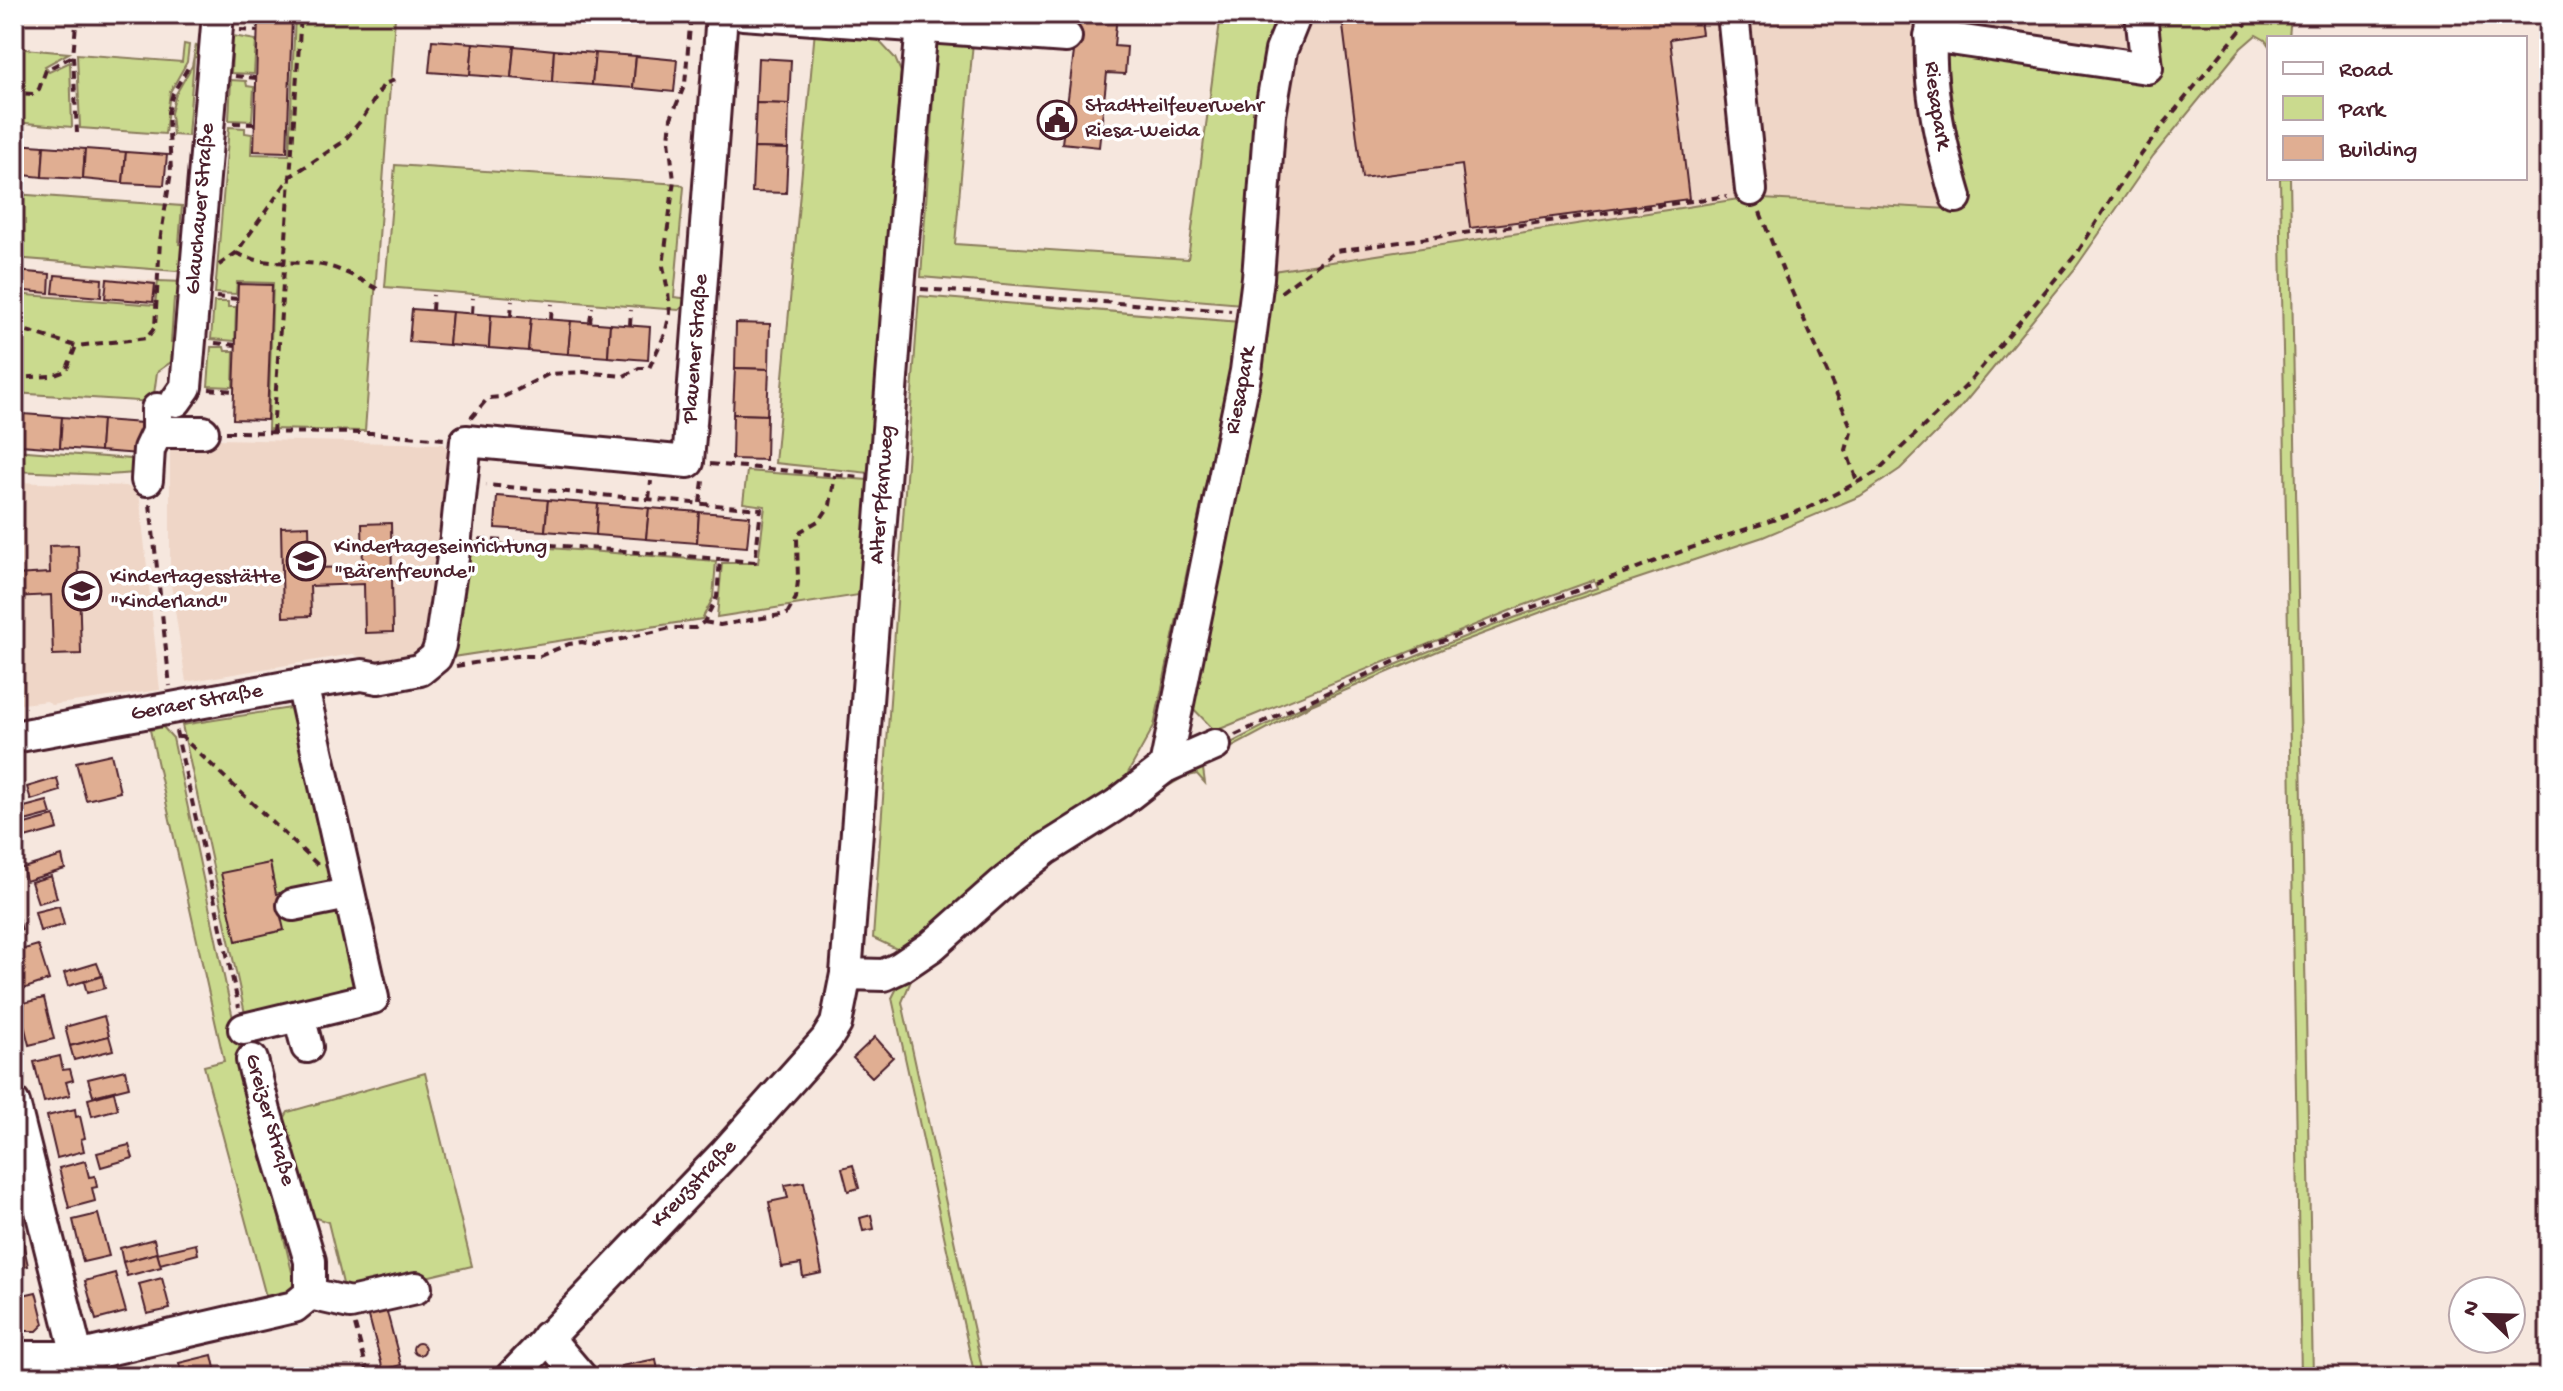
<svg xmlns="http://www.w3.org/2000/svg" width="2563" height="1391" font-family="'Gochi Hand',sans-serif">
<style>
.built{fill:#efd6c7}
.green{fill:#cada8e;stroke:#8a7c5c;stroke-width:2}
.building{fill:#e0ae92;stroke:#4a1f2b;stroke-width:2}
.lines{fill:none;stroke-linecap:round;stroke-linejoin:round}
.minor-casing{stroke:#4a1f2b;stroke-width:36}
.path{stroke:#4a1f2b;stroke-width:4;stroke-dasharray:8 6;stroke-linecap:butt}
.minor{stroke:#fff;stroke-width:30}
.labels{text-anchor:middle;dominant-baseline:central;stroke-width:7;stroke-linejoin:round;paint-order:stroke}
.street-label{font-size:22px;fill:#4a1f2b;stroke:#fff}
.poi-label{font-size:22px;fill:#4a1f2b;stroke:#fff;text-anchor:start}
</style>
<rect width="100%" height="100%" fill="#f6e7de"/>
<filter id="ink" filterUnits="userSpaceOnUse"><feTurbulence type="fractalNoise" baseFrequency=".0125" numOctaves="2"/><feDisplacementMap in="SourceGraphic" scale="16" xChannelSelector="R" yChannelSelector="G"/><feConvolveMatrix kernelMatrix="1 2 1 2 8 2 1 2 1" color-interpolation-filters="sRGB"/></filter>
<g filter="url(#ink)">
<!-- built -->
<g class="built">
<path d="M1306 14H2151L2155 81 1968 210 1745 198 1267 272 1278 118Z"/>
<path d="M14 270 158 281 156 305 14 294Z"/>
<path d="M170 438 444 444 455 462 433 642 418 661 381 667 353 654 186 682 170 578Z"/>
<path d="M14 482 126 486 139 492 160 690 51 705 47 701 14 705Z"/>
</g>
<!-- green -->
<g class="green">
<path d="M295 14 395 17 365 431 268 429 273 283 237 282 236 294 215 293 229 127 245 128V133L252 134 251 154 289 155Z"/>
<path d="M1221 14H1282L1242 304 921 277 937 39 973 42 955 244 1188 259Z"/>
<path d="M2151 14H2291L2289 38H2269V46L2265 40 2256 35 2241 48 2153 156 2074 270 1957 412 1900 469 1860 496 1763 537 1571 601 1445 648 1311 705 1208 760 1203 769 1205 783 1197 774 1184 777 1098 827C1133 803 1168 777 1205 757 1330 688 1462 635 1597 588L1594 580 1519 607 1215 731 1184 699 1267 272 1745 198 1967 210 1945 52 2155 81Z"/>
<path d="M815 30 878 40 895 58 901 72 869 473 775 463Z"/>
<path d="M233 36 256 40 254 74 231 73Z"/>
<path d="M184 44 189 45 187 62 170 92 165 134 80 128 77 54 182 62Z"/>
<path d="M196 45 202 48 208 58 194 57 188 136 173 135 171 113 176 94 192 66Z"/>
<path d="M14 48 69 53 45 66 49 72 70 62 72 127 14 122V103L20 97 14 93Z"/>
<path d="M231 80 246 81 247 86 254 87 252 121 229 120Z"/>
<path d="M395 165 680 184 684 187 674 297 691 299 679 310 385 287Z"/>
<path d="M2280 178H2290L2313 1377H2301Z"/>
<path d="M14 194 182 206 179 244 194 245 181 269 176 271 14 258Z"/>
<path d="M158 281 185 282 189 299 174 298 171 342 186 344 171 362 157 372 153 402 14 393V294L155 305Z"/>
<path d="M919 296 1240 322 1154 726 1123 782 901 951 873 938Z"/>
<path d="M214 302H228V307H236L235 341 211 339Z"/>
<path d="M211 347H224L225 351H234L233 387 208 386Z"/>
<path d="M14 450 143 460 136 473 107 475 14 471Z"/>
<path d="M747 471 868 480 859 595 717 617 722 563H758L765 506 743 503Z"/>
<path d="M461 541 716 561 713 598 702 619 446 658Z"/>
<path d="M290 708 299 718 365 995 246 1018 182 725Z"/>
<path d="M163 727 173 738 241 1056 296 1289 268 1304 204 1066 224 1061 150 730Z"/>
<path d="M913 976 902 1002 984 1377H975L892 998 899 984Z"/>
<path d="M425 1073 472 1266 346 1296 328 1222 307 1215 282 1122 288 1112Z"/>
</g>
<!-- building -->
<g class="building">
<path d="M1079 14H1117L1114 46 1127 47 1125 74 1107 73 1099 147 1062 143Z"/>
<path d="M1436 14H1699L1702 34 1670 39 1689 199 1470 228 1462 165 1362 178 1343 26Z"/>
<path d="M258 17 292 18 287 152 254 151Z"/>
<path d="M432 40 473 43 470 75 429 72Z"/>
<path d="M473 43 514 46 511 78 470 75Z"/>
<path d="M514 46 554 50 552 82 511 78Z"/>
<path d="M554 50 595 53 592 85 552 82Z"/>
<path d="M595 53 636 56 633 88 592 85Z"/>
<path d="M636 56 677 60 674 92 633 88Z"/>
<path d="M758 58 791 60 789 104 756 103Z"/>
<path d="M756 103 789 104 788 149 754 148Z"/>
<path d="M14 144 44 146 42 177 14 174Z"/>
<path d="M44 146 85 149 83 179 42 177Z"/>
<path d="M754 148 788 149 786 193 752 192Z"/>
<path d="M85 149 126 152 123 183 83 179Z"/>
<path d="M126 152 167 155 164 185 123 183Z"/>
<path d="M14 271 50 274 49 293 14 290Z"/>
<path d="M55 275 102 279 101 297 53 293Z"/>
<path d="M107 279 155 284 153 302 105 298Z"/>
<path d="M238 284 272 285 267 420 233 419Z"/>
<path d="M412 309 452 312 449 345 409 342Z"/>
<path d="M452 312 491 315 489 348 449 345Z"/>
<path d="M491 315 531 318 528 351 489 348Z"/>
<path d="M531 318 571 321 568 354 528 351Z"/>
<path d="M571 321 610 324 608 357 568 354Z"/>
<path d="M736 323 770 324 769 369 735 368Z"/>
<path d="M610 324 650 327 648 360 608 357Z"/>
<path d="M735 368 769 369 767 415 733 414Z"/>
<path d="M14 414H23L20 445H14Z"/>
<path d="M23 414 62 417 60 448 20 445Z"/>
<path d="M733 414 767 415 766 460 732 459Z"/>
<path d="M62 417 102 420 100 451 60 448Z"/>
<path d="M102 420 142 423 139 454 100 451Z"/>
<path d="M497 496 548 500 545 531 495 528Z"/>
<path d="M548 500 598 504 596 535 545 531Z"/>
<path d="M598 504 649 508 646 539 596 535Z"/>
<path d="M649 508 699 512 697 543 646 539Z"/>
<path d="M699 512 750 516 747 547 697 543Z"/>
<path d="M391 523 393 632 365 633 364 584 310 586 311 616 283 617 281 527 309 526 310 568 363 567 362 524Z"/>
<path d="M78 545 81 654 53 655 51 595 14 597V575L50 573 49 546Z"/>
<path d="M111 754 120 792 86 800 76 762Z"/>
<path d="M57 778 60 791 31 800 27 787Z"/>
<path d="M47 801 51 814 21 822 17 809Z"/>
<path d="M54 816 58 829 14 841V827Z"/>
<path d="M62 856 65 869 26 881 23 868Z"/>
<path d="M270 863 276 894 284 892 289 915 281 917 284 930 236 941 221 873Z"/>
<path d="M51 876 57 898 38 903 31 882Z"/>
<path d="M14 904 22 930 14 933Z"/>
<path d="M59 906 64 925 40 931 35 912Z"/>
<path d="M38 945 49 980 17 991 14 982V952Z"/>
<path d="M97 963 102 976 68 986 64 973Z"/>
<path d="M102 976 105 988 87 993 84 982Z"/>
<path d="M44 998 54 1039 29 1045 19 1004Z"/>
<path d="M104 1016 109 1036 70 1046 65 1027Z"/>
<path d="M109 1036 113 1050 74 1060 70 1046Z"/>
<path d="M875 1037 893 1057 872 1077 853 1058Z"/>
<path d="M60 1056 63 1070 70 1069 73 1080 66 1082 70 1095 44 1102 34 1062Z"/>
<path d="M125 1070 129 1087 93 1096 88 1079Z"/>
<path d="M114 1092 118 1109 92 1116 88 1099Z"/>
<path d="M75 1109 76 1117 80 1116 85 1138 81 1139 84 1151 57 1158 47 1116Z"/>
<path d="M129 1145 133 1158 101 1167 97 1153Z"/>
<path d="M85 1161 89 1177 95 1176 97 1187 92 1188 95 1201 69 1208 59 1168Z"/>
<path d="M853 1165 859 1188 848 1191 842 1168Z"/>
<path d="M804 1182 822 1273 803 1277 801 1264 782 1267 769 1202 788 1198 785 1185Z"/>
<path d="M98 1214 109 1256 83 1262 73 1220Z"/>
<path d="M871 1215 874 1229 863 1231 860 1218Z"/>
<path d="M14 1219H18L23 1242 14 1244Z"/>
<path d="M154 1239 157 1253 123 1262 120 1248Z"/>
<path d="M23 1242 28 1266 14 1269V1244Z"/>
<path d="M196 1244 198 1254 160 1264 157 1253Z"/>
<path d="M157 1253 161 1267 127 1276 123 1262Z"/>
<path d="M115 1273 126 1312 96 1320 85 1281Z"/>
<path d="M162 1278 170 1309 147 1314 139 1284Z"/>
<path d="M36 1292 44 1324 37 1331H14V1297Z"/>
<path d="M384 1301 401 1365 383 1370 366 1305Z"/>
<circle cx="419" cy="1349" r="6"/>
<path d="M212 1355 217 1377H182L179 1363Z"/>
<path d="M656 1359 659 1377H623L621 1366Z"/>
<path d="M148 1369 149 1377H113Z"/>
</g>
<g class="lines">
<defs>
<g id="minor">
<path d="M743 14 1066 37"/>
<path d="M1733 14 1751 190"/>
<path id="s1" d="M1933 14C1925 75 1939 139 1956 197"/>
<path d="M1930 36 2147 68 2141 14"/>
<path id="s2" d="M176 401 186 387 218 14"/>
<path d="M157 409V432H203"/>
<path d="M147 480 149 449 157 432"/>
<path id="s3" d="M14 737 302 684 362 675 378 678 420 670 436 657 440 645 456 537 466 441 688 462 722 14"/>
<path id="s4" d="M1165 767 1246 371 1258 278 1270 115 1281 51 1296 14"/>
<path d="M293 905 348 894"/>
<path d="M846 974 884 975 901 967 932 946 1003 883 1046 849 1116 805 1165 767 1215 745"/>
<path d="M299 1016 307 1047"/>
<path d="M244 1029 373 998 302 684"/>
<path d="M14 1103 82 1375"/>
<path d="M310 1294 350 1303 416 1288"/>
<path d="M547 1337 581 1377"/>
<path d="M14 1357H77L294 1307 310 1294V1261L265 1111 252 1060"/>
<path id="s5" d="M511 1377 726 1152 826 1040 836 1024 846 974 899 287 923 14"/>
</g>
</defs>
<!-- minor casing -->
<use href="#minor" class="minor-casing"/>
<!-- path -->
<g class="path">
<path d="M77 14 73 56 77 133"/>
<path d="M240 30 258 31"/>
<path d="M235 76 256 78"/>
<path d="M14 99 19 93 33 94 39 89 46 70 73 56"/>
<path d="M233 123 255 124"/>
<path d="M1760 212 1785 276 1852 429 1846 450 1858 484"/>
<path d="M236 253C267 267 285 260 317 264 340 267 361 280 381 291"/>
<path d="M219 265 236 253 291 176 343 142 363 118 384 84 395 80"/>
<path d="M921 289 1231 311"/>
<path d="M1281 292 1336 251 1727 196"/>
<path d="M216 297 238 299"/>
<path d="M432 310 433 295"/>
<path d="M472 313 473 298"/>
<path d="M511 316 512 301"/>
<path d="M551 319 552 304"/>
<path d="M590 322 592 307"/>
<path d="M630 325 631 310"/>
<path d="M14 327 76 346 147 338 155 327 160 241 171 172 168 112 173 93 189 66"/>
<path d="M215 343 236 345"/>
<path d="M14 378 52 376 66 371 76 346"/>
<path d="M209 389 234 391"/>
<path d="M471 418 488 398 503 397 549 374 583 372 624 376 639 368H649L665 334 670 313 668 291 663 266 674 180 669 140 671 118 685 84 691 14"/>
<path d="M226 432 371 433 445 439"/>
<path d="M273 433 301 14"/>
<path d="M710 464 861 477"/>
<path d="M649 499 651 481"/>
<path d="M700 503 703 481"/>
<path d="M150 504 170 686"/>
<path d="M479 539 720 559"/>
<path d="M704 622 720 625 787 614 796 598 798 581 797 538 801 531 820 520 830 505 835 475"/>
<path d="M456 666 516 656H540L569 644 582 642 595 645 671 628H695L704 622 717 597 720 559 755 562 761 509 486 485"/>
<path d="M176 731 239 1007"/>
<path d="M1235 735 1426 647 1685 550 1808 508 1875 473 1966 386 2078 252 2122 181 2163 125 2254 14"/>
<path d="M178 737H182L318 865"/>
<path d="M355 1325 369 1377"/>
</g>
<!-- minor -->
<use href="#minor" class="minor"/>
</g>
</g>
<!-- icons -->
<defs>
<symbol id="civic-ring" viewBox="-11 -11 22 22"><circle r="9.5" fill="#fff" stroke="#4a1f2b" stroke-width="1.5"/><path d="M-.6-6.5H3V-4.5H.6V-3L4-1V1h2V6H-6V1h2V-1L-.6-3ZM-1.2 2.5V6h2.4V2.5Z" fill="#4a1f2b"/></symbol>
<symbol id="school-ring" viewBox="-11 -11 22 22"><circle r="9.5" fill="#fff" stroke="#4a1f2b" stroke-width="1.5"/><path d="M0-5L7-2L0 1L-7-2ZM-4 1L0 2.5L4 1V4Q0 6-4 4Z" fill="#4a1f2b"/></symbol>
</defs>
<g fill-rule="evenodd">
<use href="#civic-ring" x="1035" y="98" width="44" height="44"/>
<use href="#school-ring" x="284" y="539" width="44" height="44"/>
<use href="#school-ring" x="60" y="569" width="44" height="44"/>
</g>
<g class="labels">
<!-- street labels -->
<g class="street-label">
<text stroke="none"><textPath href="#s1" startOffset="92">Riesapark</textPath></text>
<text stroke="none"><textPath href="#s2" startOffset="196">Glauchauer Straße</textPath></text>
<text stroke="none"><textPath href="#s3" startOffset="988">Plauener Straße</textPath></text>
<text stroke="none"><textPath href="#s4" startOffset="384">Riesapark</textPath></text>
<text stroke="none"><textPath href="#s5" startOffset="1012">Alter Pfarrweg</textPath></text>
<text stroke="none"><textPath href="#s3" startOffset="186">Geraer Straße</textPath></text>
<text transform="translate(269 1120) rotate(74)">Greizer Straße</text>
<text stroke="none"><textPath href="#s5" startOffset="266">Kreuzstraße</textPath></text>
</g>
<!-- poi labels -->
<g class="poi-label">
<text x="1085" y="107">Stadtteilfeuerwehr<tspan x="1085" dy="25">Riesa-Weida</tspan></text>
<text x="334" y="548">Kindertageseinrichtung<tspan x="334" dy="25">"Bärenfreunde"</tspan></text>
<text x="110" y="578">Kindertagesstätte<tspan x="110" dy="25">"Kinderland"</tspan></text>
</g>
</g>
<!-- margin -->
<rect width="2563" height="1391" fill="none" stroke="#fff" stroke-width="48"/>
<rect x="24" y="24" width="2515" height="1343" fill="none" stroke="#4a1f2b" stroke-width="3" filter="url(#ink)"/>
<!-- legend -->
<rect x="2267" y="36" width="260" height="144" fill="#ffffff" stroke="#b7a5aa" stroke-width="2"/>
<rect x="2283" y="62" width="40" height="12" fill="#ffffff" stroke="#b7a5aa" stroke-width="2"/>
<text x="2339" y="76" font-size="24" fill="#4a1f2b">Road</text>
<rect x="2283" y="96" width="40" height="24" fill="#cada8e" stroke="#b7a5aa" stroke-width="2"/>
<text x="2339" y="116" font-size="24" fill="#4a1f2b">Park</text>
<rect x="2283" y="136" width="40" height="24" fill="#e0ae92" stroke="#b7a5aa" stroke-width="2"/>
<text x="2339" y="156" font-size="24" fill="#4a1f2b">Building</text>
<!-- north arrow -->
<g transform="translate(2487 1315) rotate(293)"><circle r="38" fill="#ffffff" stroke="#b7a5aa" stroke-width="2"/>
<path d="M0-6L14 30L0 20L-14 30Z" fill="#4a1f2b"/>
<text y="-12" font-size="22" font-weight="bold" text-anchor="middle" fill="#4a1f2b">N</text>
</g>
</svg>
